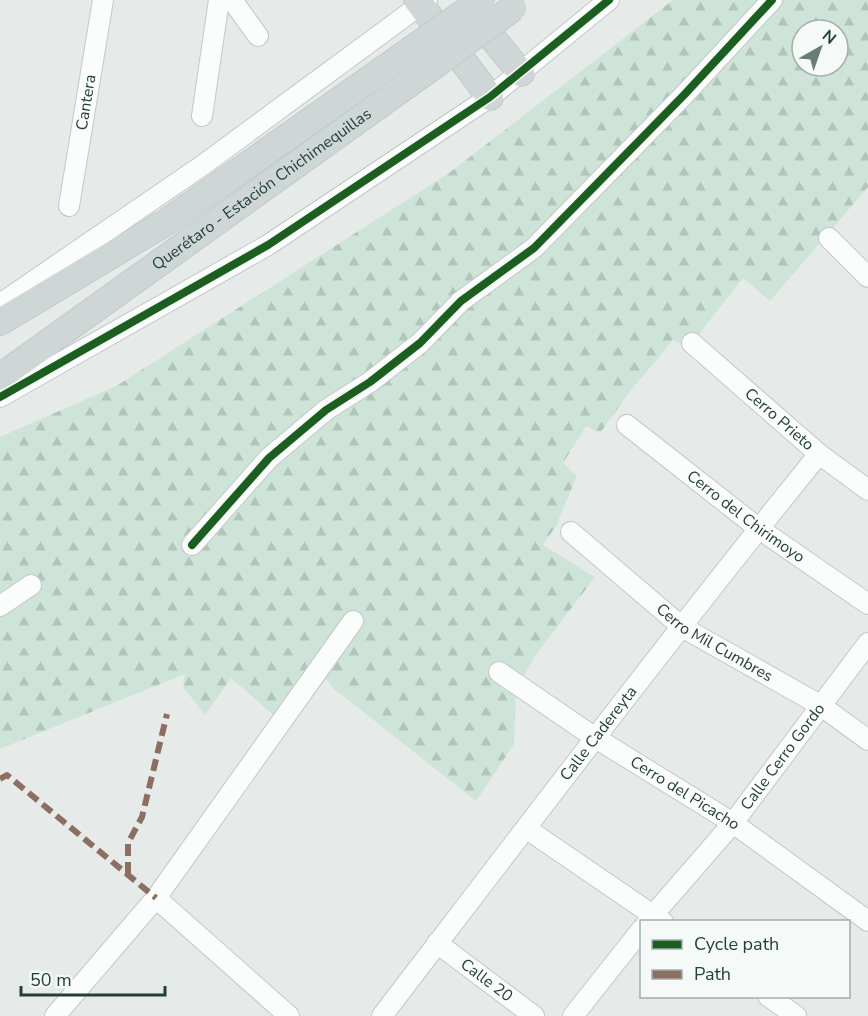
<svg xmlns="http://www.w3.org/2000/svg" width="868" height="1016" font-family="'Nunito Sans',sans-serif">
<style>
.forest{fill:url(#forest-firs);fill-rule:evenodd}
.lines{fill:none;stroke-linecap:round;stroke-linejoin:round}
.minor-casing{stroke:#c3c8c7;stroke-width:22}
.major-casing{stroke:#c2cac9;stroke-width:28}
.minor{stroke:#fbfcfc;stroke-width:20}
.major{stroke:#ced7d5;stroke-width:26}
.major-bridge-casing{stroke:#c2cac9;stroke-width:28;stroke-linecap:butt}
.major-bridge{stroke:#ced7d5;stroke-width:26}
.quiet{stroke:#8d6e63;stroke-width:6;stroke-dasharray:12 6;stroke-linecap:butt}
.cycleway-casing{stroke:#f5faf8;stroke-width:11}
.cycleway{stroke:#1b5e20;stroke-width:8}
.labels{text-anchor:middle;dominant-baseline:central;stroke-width:4.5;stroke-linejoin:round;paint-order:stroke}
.street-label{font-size:16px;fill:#233f3c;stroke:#f5faf8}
</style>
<defs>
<pattern id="forest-firs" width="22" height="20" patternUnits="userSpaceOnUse" patternTransform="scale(1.5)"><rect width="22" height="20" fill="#cfe4d9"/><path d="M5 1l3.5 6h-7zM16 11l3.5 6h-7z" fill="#b1c5bb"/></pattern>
</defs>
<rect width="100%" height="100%" fill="#e6ebea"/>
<!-- forest -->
<path class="forest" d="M673 0H868V187L770 301 743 278 688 348 673 340 632 389 600 433 586 426 563 463 577 476 556 526 543 545 595 577 535 656 516 690 514 744 476 801 334 689 326 679 286 726 231 678 205 715 183 687 185 674 0 749V437L118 385 449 173ZM802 30H838V66H802Z"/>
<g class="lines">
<defs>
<g id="minor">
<path d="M232 0 258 36"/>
<path d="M202 116 219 0"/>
<path id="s1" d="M69 206 103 0"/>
<path d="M829 238 868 277"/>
<path d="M0 304 203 165 427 0"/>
<path id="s2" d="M692 343 819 454 868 490"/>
<path d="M0 397 268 245 490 97 609 0"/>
<path id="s3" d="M627 425 758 528 868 604"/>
<path id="s4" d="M571 532 682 627 820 705 868 740"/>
<path d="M192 545 269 458 326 410 370 382 420 343 461 301 534 248 684 95 772 0"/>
<path d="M0 606 31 585"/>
<path id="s5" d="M499 672 594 737 733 823 868 921"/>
<path d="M527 829 663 922"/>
<path d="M156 898 289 1016"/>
<path id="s6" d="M647 922 733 823 868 643"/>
<path id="s7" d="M437 943 534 1016"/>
<path d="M768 996 796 1016"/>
<path d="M55 1016 156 898 353 621"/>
<path id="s8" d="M382 1016C526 828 669 639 819 454"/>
<path d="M573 1016 642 929"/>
</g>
<g id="major">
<path d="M417 0 490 97"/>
<path d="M472 13 521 73"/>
<path d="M0 322 168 221 418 45"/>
<path id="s9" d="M0 377 435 65"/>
</g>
</defs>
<!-- minor casing -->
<use href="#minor" class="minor-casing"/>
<!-- major casing -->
<use href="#major" class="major-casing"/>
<!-- minor -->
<use href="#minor" class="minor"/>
<!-- major -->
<use href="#major" class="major"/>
<defs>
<g id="major-bridge">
<path d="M418 45 482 0"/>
<path d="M435 65 513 8"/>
</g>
</defs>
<!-- major-bridge casing -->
<use href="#major-bridge" class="major-bridge-casing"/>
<!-- major-bridge -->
<use href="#major-bridge" class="major-bridge"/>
<!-- quiet -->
<g class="quiet">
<path d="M0 779 7 775 156 898"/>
<path d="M128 874V843L142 817 167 714"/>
</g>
<defs>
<g id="cycleway">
<path d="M0 397 268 245 490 97 609 0"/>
<path d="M192 545 269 458 326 410 370 382 420 343 461 301 534 248 684 95 772 0"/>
</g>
</defs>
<!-- cycleway casing -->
<use href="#cycleway" class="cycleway-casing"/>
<!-- cycleway -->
<use href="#cycleway" class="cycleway"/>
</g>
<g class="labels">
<!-- street labels -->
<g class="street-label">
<text stroke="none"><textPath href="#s1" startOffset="105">Cantera</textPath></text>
<text stroke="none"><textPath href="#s9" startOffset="322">Querétaro - Estación Chichimequillas</textPath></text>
<text stroke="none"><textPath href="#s2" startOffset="116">Cerro Prieto</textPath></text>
<text stroke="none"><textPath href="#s3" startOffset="150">Cerro del Chirimoyo</textPath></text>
<text stroke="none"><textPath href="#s4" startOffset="182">Cerro Mil Cumbres</textPath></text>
<text stroke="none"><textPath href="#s8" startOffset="356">Calle Cadereyta</textPath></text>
<text stroke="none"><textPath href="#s6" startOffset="214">Calle Cerro Gordo</textPath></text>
<text stroke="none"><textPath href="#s5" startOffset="222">Cerro del Picacho</textPath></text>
<text stroke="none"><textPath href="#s7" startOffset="62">Calle 20</textPath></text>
</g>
</g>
<!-- legend -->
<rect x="640" y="920" width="210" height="78" fill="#f5faf8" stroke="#a1afad" stroke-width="1.5"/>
<rect x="652" y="940" width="30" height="9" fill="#1b5e20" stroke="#a1afad" stroke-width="1.5"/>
<text x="694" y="950" font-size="18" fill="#233f3c">Cycle path</text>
<rect x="652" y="970" width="30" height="9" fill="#8d6e63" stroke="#a1afad" stroke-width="1.5"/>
<text x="694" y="980" font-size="18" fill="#233f3c">Path</text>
<!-- north arrow -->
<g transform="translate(820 48) rotate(40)"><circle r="28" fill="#f5faf8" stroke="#a1afad" stroke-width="1.5"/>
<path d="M0-4.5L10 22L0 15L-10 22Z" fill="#677b79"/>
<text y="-9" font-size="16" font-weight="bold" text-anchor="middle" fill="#233f3c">N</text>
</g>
<!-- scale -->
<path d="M21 986v9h144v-9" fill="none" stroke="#233f3c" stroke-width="3"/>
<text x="30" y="986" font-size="18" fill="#233f3c" stroke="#f5faf8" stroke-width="4.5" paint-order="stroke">50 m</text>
</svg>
